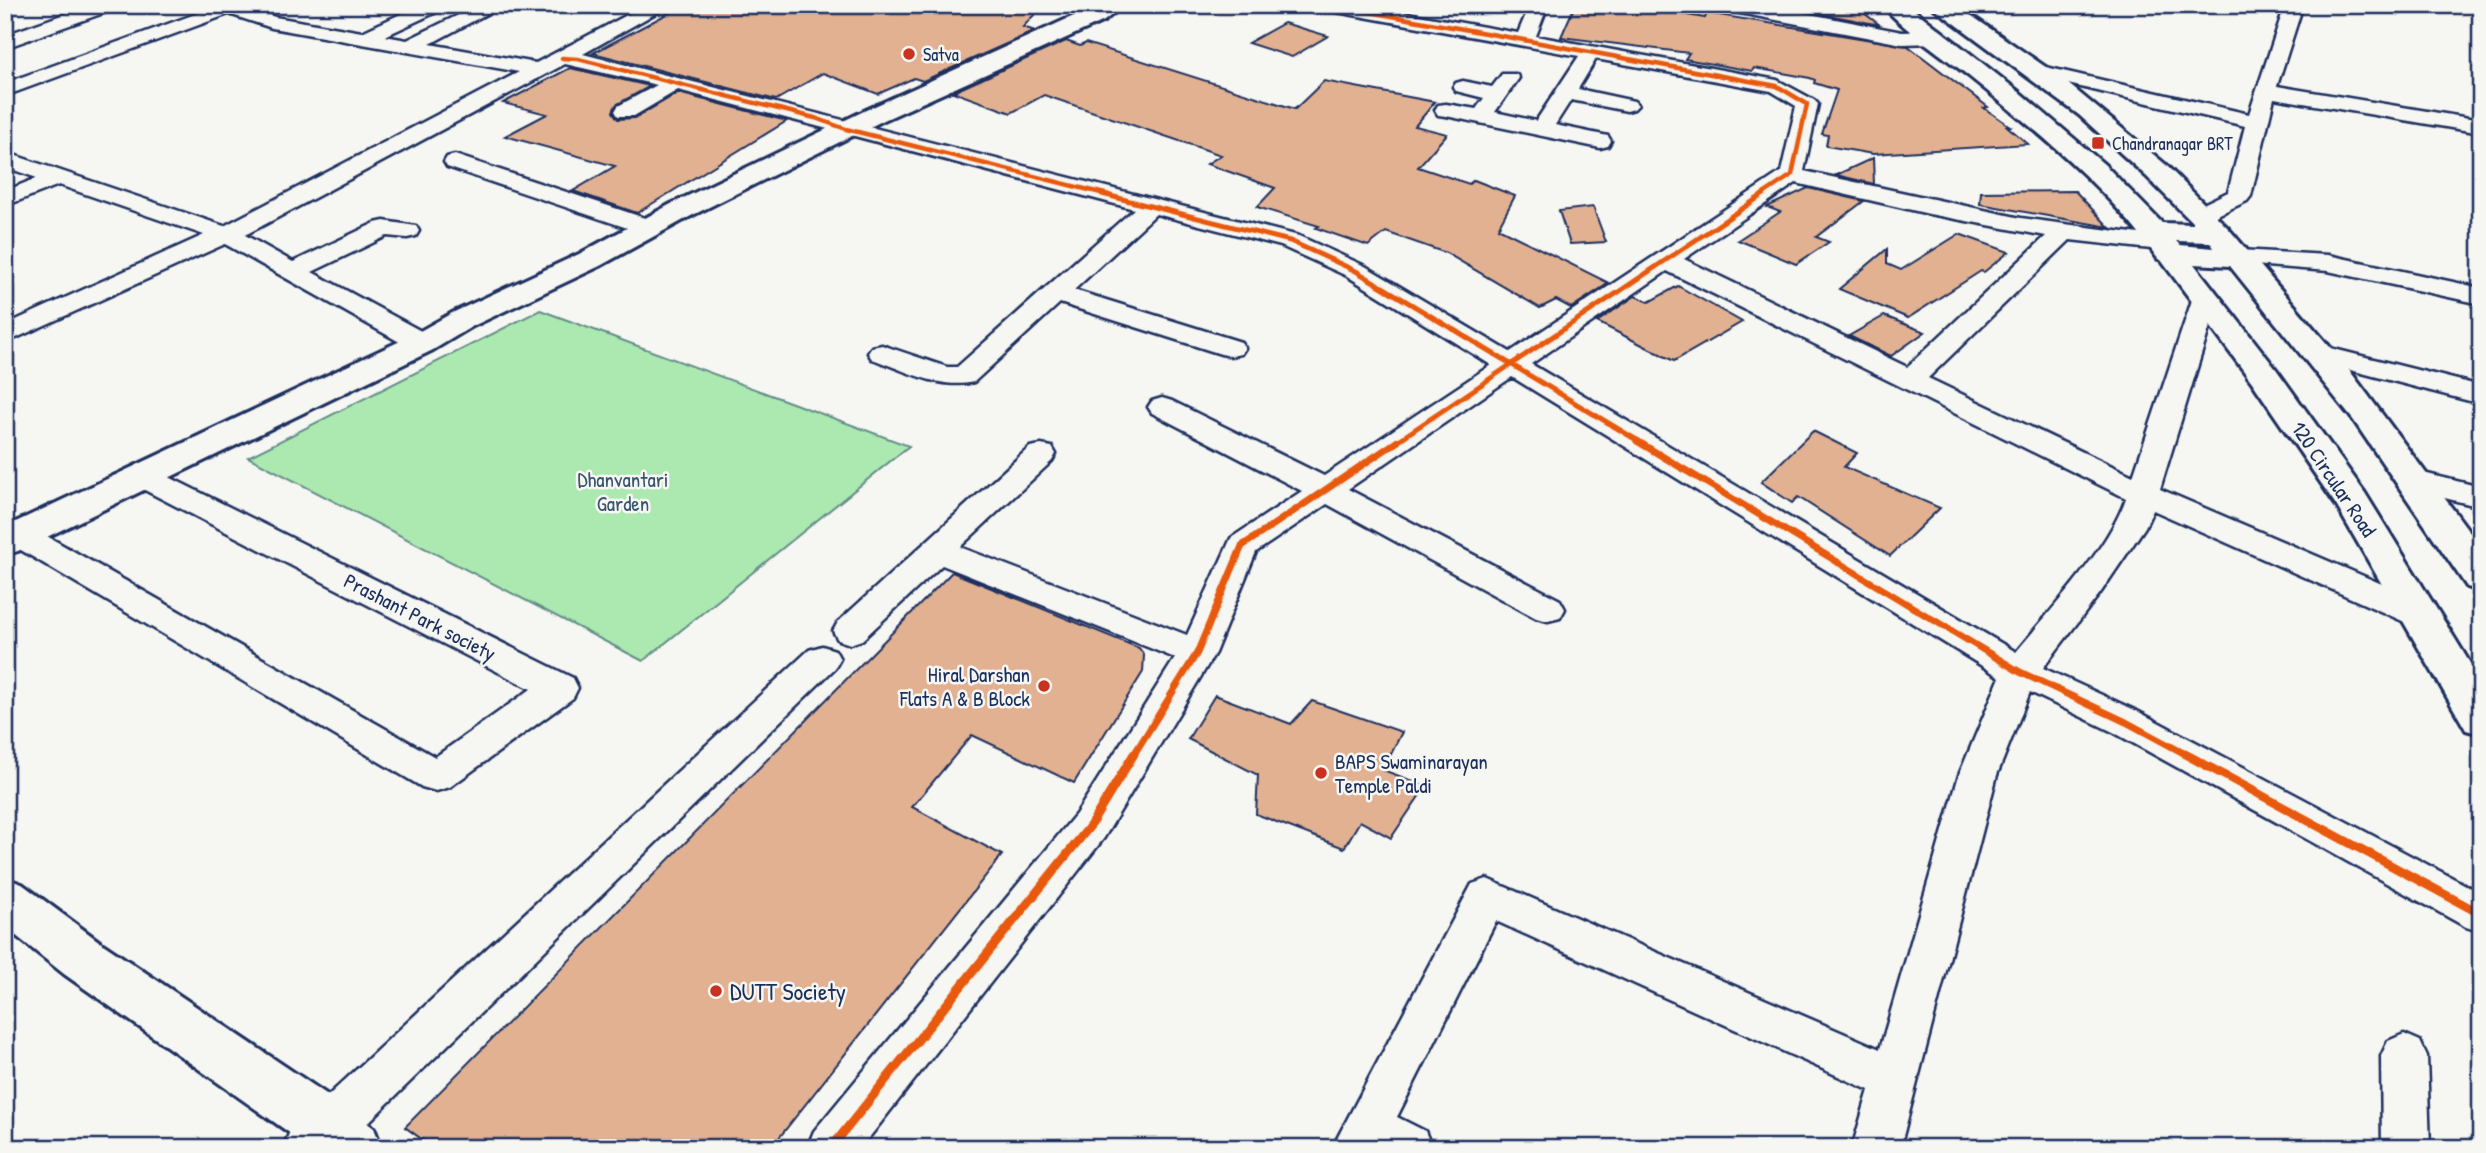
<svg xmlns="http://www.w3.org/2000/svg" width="2486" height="1153" font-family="'Patrick Hand',sans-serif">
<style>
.green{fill:#abe9b1;stroke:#638c88;stroke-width:2}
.building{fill:#e1b192;stroke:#1b2f5e;stroke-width:2}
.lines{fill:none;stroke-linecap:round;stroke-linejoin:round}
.minor-casing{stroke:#1b2f5e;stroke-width:5}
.tertiary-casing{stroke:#1b2f5e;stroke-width:6}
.primary-casing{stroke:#1b2f5e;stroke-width:6}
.minor{fill:#f6f6f2;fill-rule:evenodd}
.tertiary{fill:#f6f6f2;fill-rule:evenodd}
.primary{fill:#f6f6f2;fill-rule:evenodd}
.cycleway-far3-casing{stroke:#f6f6f2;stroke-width:7}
.cycleway-far2-casing{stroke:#f6f6f2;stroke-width:9}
.cycleway-far1-casing{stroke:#f6f6f2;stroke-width:11}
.cycleway-casing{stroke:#f6f6f2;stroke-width:13}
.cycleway-far3{stroke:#e8590c;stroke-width:4.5}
.cycleway-far2{stroke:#e8590c;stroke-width:5}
.cycleway-far1{stroke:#e8590c;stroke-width:7}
.cycleway{stroke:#e8590c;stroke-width:9}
.poi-dot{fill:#c8321e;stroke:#f6f6f2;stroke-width:2.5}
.labels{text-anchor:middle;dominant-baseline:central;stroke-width:5;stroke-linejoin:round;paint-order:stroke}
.far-poi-label{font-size:18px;fill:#1b2f5e;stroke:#f6f6f2;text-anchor:start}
.park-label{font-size:21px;fill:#38546f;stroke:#f6f6f2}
.street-label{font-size:21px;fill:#1b2f5e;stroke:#f6f6f2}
.poi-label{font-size:21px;fill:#1b2f5e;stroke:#f6f6f2;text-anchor:end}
.near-poi-label{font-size:24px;fill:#1b2f5e;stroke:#f6f6f2;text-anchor:start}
</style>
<rect width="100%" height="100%" fill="#f6f6f2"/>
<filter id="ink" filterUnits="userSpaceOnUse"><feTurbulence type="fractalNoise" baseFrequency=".0143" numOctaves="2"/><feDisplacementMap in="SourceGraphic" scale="14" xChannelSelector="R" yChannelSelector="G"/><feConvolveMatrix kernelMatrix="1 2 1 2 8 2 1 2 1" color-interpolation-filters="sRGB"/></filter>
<g filter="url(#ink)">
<!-- green -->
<path class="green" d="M540 310 909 446 643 661 248 457Z"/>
<!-- building -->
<g class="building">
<path d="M684 5H851L878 11V5H1043L1023 27 1035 31 923 81 914 78 878 94 823 73 776 100 593 53Z"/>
<path d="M1575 5H1631L1705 18 1707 13 1908 46 1988 107 1984 108 2010 126H2007L2028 144 1873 154 1826 146 1828 135 1822 134 1837 90 1814 83 1815 80 1810 78 1754 68 1752 71 1685 59 1689 53 1561 37Z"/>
<path d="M1793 5H1853L1880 25 1792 8Z"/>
<path d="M1284 23 1328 36 1292 57 1248 43Z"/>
<path d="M1066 41 1080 46 1086 43 1295 109 1324 81 1435 102 1415 126 1447 134 1418 167 1469 184 1474 180 1515 196 1498 228 1609 283 1571 308 1556 300 1540 308 1446 253 1386 232 1368 246 1316 228 1319 226 1257 207 1275 188 1207 164 1221 155 1044 95 1011 113 953 92Z"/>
<path d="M570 68 650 86 616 105 613 112 618 119 635 118 678 93 787 121 637 213 573 191 615 166 505 136 547 114 503 103Z"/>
<path d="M1873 158 1874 184 1836 175Z"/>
<path d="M1808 188 1864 201 1816 237 1829 242 1796 264 1738 240 1780 212 1767 207Z"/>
<path d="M2075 191 2109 227 1980 204 1981 192Z"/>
<path d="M1593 207 1606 242 1570 244 1559 211Z"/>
<path d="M1959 234 2009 252 1984 272 1981 271 1908 318 1839 289 1887 249V264L1901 270Z"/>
<path d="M1678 286 1742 322 1674 361 1597 322 1635 296 1649 302Z"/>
<path d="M1884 316 1925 332 1891 356 1849 336Z"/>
<path d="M1813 431 1857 453 1844 467 1940 508 1890 556 1798 497 1792 503 1761 482Z"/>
<path d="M952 572 1139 648 1144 655 1143 672 1074 783 972 735 912 807 1002 855 771 1148H434L405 1127Z"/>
<path d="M1215 695 1291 724 1312 701 1402 732 1383 770 1426 786 1391 838 1360 821 1344 848 1256 814 1258 775 1188 739Z"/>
</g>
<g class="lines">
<defs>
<g id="minor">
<path d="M90 5H117L115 9 5 48V35Z"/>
<path d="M210 5H239L275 17 362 32 420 5H445L443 9 385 36 407 40 479 5H503L430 44 536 63 646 5H670L583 54 1299 236 1365 266 1510 352 1781 172 1796 106 1771 91 1596 59 1578 89 1634 101 1638 105 1634 109 1627 111 1571 100 1555 125 1608 136 1611 141 1608 146 1600 148 1446 116 1438 115 1435 110 1438 105 1446 104 1476 109 1484 98 1456 91 1453 87 1456 83 1463 81 1492 87 1502 74H1516L1519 78 1495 112 1536 121 1579 56 1331 11 1322 5H1363L1518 33 1530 5H1548L1536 36 1777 80 1814 100 1818 104 1804 171 2021 218 2169 238 2172 243 2169 248 2160 250 2070 240 1928 378 2133 476 2192 300 2196 294 2205 292 2214 294 2218 300 2160 489 2431 605 2436 614 2431 623 2419 626 2407 623 2153 510 2145 527 2101 592 2043 668 2139 712 2481 893V932L2466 927 2113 732 2030 692 1997 775 1900 1148H1852L1869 1090 1496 921 1397 1117 1425 1131 1432 1148H1332L1472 884 1487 879 1880 1049 1959 775 2000 677 1512 377 1348 489 1560 600 1565 609 1560 618 1548 621 1536 618 1327 504 1256 552 1215 653 1104 838 861 1148H807L814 1131 1076 814 1175 658 942 565 862 640 850 644 838 640 833 631 838 622 1030 447 1041 445 1052 447 1056 454 1052 461 960 547 1187 635 1231 538 1302 491 1152 413 1148 407 1152 401 1162 398 1172 401 1324 476 1491 365 1347 276 1281 246 1156 214 1074 290 1241 342 1245 348 1241 354 1231 356 1221 354 1060 303 974 382C940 390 904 370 872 359L868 353 872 347 882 345 947 367H957L1134 209 678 90 634 116H618L615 111 618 106 657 85 565 64 245 235 293 262 375 223 384 221 416 226 419 231 416 236 407 238 387 236 312 272 432 337 436 343 432 349 422 351 412 349 225 244 5 343V325L204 235 59 185 5 206V191L37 178 5 167V152L224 226 519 72 272 28 229 14 5 96V83L212 8ZM1796 183 1929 214 2046 236 1907 367 1684 259ZM1667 271 2126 498C2108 550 2051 609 2016 652L1531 364Z"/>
<path d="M1720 5H1764L1902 32 1937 31 1947 37 1937 43 1902 44 1729 11Z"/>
<path d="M2285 5H2303L2277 86 2481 120V133L2274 98 2251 196 2247 201 2209 219 2201 221 2193 219 2189 214 2193 209 2228 192 2245 126 2030 75 2027 71 2030 67 2037 65 2249 114Z"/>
<path d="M455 155 660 223 663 228 660 233 651 235 642 233 447 167 444 162 447 157Z"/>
<path d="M2239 250 2328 255 2481 288V304L2328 271 2230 263 2226 258 2230 253Z"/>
<path d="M2318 345 2481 386V404L2308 359 2304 353 2308 347Z"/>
<path d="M144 467 155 470 573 678 578 688 573 698 450 787 436 791 422 787 9 543 5 537 9 527 20 524 31 527 435 757 531 689 133 484 129 477 133 470Z"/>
<path d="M2415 471 2481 487V507L2404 488 2400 481 2404 474Z"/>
<path d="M822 646 835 650 840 659 835 668 342 1148H283L290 1131 809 650Z"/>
<path d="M2404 1034 2420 1041 2427 1056 2430 1148H2382L2381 1056 2388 1041Z"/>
</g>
<g id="tertiary">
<path d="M1098 5H1124L1104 21 884 120 691 216 600 266 473 326 433 350 18 551 5 555V527L411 336 452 313 579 254 671 204 866 110Z"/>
<path d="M5 878 22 884 100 942 347 1108 374 1128 382 1148H311L64 974 5 927Z"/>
</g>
<path id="primary" d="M1883 5H1908L2018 91 2105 165 2162 223 2194 224 2146 176 2079 115 1930 5H1956L2060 77 2165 164 2228 228 2347 367 2466 527 2481 548V591L2467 587 2354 421 2230 266 2194 264 2276 369 2365 493 2481 681V734L2466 730 2336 505 2252 382 2161 260 2158 259C2110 190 2037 131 1970 77 1949 60 1897 25 1883 5ZM2176 241 2210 242 2214 248 2180 245Z"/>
</defs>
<!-- minor casing -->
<use href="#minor" class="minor-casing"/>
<!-- tertiary casing -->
<use href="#tertiary" class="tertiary-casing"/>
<!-- primary casing -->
<use href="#primary" class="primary-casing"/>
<!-- minor -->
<use href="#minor" class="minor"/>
<!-- tertiary -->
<use href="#tertiary" class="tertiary"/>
<!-- primary -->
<use href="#primary" class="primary"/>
<defs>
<g id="cycleway-far3">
<path d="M1331 5 1777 86 1807 104 1792 175 1762 195"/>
<path d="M562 58 578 59 815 118 846 129 1109 195"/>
</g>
<g id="cycleway-far2">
<path d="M1102 194 1290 241 1356 271 1640 442"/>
<path d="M1396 442 1764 194"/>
</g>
<g id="cycleway-far1">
<path d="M1637 441 2020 672 2126 722 2189 756"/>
<path d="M1133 756 1197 653 1242 546 1398 441"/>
</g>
<g id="cycleway">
<path d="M2185 754 2481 914"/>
<path d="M831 1148 1090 826 1134 754"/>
</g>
</defs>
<!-- cycleway-far3 casing -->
<use href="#cycleway-far3" class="cycleway-far3-casing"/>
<!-- cycleway-far2 casing -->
<use href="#cycleway-far2" class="cycleway-far2-casing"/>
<!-- cycleway-far1 casing -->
<use href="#cycleway-far1" class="cycleway-far1-casing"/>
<!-- cycleway casing -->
<use href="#cycleway" class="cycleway-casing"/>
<!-- cycleway-far3 -->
<use href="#cycleway-far3" class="cycleway-far3"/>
<!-- cycleway-far2 -->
<use href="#cycleway-far2" class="cycleway-far2"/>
<!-- cycleway-far1 -->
<use href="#cycleway-far1" class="cycleway-far1"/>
<!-- cycleway -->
<use href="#cycleway" class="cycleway"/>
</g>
</g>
<!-- markers -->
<g class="poi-dot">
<circle cx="909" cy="54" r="7"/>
<rect x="2091" y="136" width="14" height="14" rx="3.5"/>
<circle cx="1044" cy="686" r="7"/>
<circle cx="1321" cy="773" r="7"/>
<circle cx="716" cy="991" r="7"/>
</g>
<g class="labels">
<!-- far-poi labels -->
<g class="far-poi-label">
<text x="923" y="54">Satva</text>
<text x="2112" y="143">Chandranagar BRT</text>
</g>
<!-- park labels -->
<g class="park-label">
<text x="623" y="479">Dhanvantari<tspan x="623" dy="24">Garden</tspan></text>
</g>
<!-- street labels -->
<g class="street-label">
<text transform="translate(2334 479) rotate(56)">120 Circular Road</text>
<text transform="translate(420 617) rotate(27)">Prashant Park society</text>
</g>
<!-- poi labels -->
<g class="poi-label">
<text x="1030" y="674">Hiral Darshan<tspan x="1030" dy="24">Flats A &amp; B Block</tspan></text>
<text x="1335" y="761" text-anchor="start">BAPS Swaminarayan<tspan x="1335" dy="24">Temple Paldi</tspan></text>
</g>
<!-- near-poi labels -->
<g class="near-poi-label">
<text x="730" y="991">DUTT Society</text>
</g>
</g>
<!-- margin -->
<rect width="2486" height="1153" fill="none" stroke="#f6f6f2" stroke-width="28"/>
<rect x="14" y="14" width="2458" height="1125" fill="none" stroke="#1b2f5e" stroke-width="2.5" filter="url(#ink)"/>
</svg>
